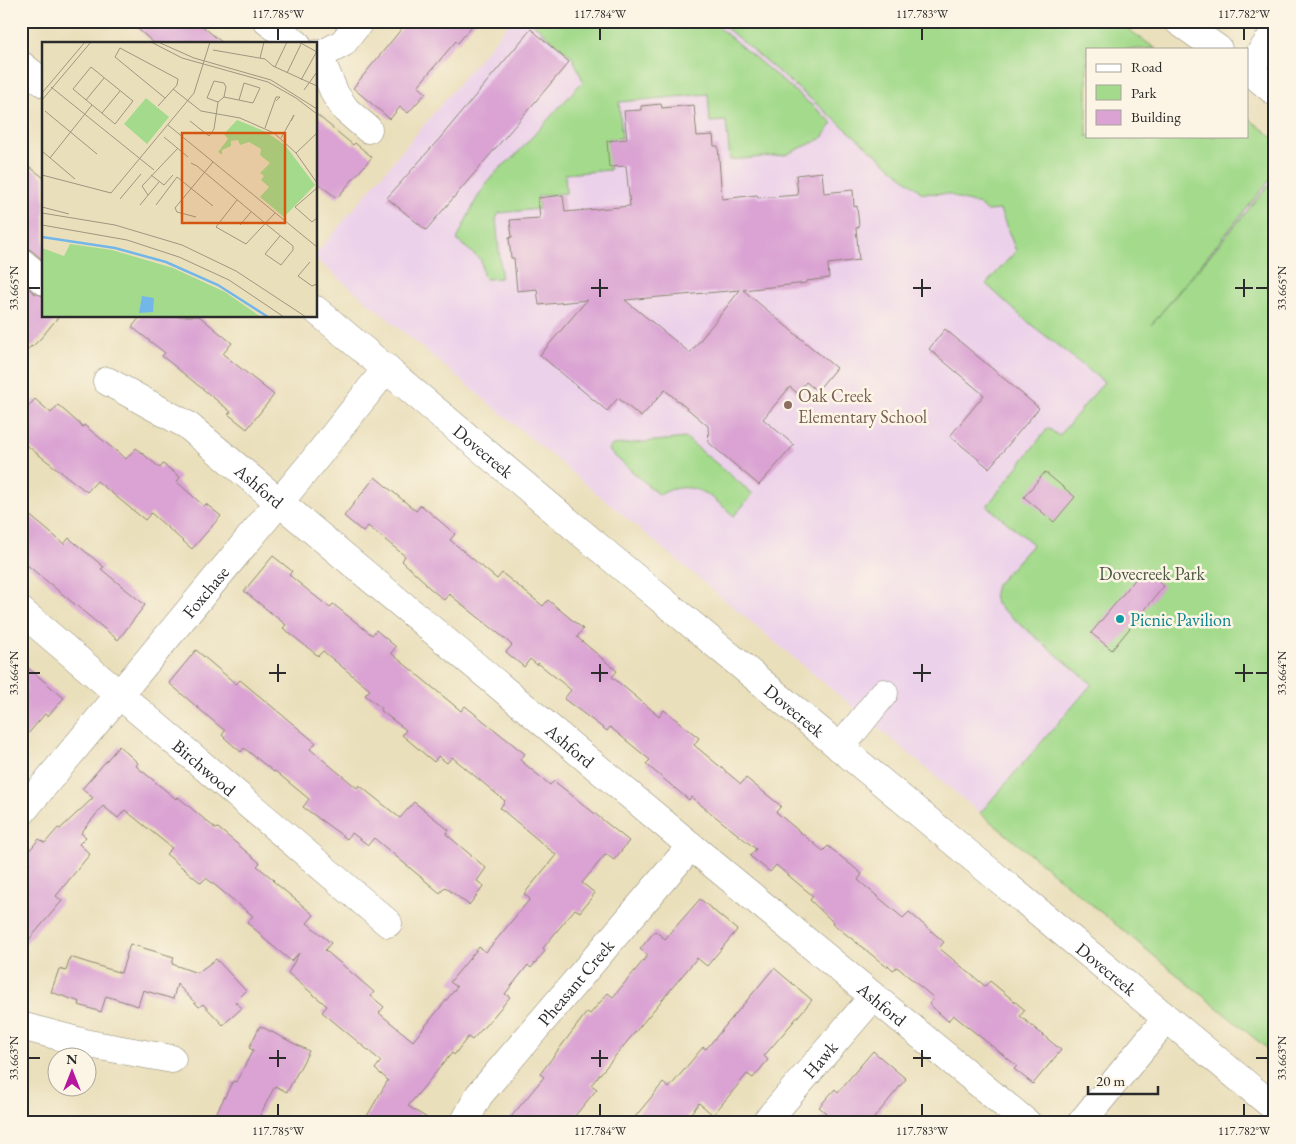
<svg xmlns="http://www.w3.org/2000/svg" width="1296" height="1144" font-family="'EB Garamond',serif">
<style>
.built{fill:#ecd1ea}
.green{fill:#a3da8b;stroke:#67825b}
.building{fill:#daa3d3;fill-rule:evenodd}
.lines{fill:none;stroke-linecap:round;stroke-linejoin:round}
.minor-casing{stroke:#8a8573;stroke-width:29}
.minor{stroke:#fff;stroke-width:28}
.ticks{fill:none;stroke:#2b2b2b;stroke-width:2}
.education-dot{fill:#8d6e63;stroke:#fcf5e5;stroke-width:2}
.culture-dot{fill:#0f9aa8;stroke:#fcf5e5;stroke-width:2}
.labels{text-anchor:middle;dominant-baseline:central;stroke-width:5;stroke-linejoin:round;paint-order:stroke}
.education-label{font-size:18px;fill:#785e54;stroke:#fcf5e5;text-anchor:start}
.street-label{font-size:18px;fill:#2b2b2b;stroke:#fcf5e5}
.park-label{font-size:18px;fill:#495743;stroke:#fcf5e5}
.culture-label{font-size:18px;fill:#0d838f;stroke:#fcf5e5;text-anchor:start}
.inset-river{fill:none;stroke:#73b7e9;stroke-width:2.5}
.inset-road{fill:none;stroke:#9e9781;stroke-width:1}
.view{fill:#d5540f;fill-opacity:0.15;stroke:#d5540f;stroke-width:2.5}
.inset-edge{fill:none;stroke:#2b2b2b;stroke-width:2.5}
.neatline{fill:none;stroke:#2b2b2b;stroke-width:2}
.ticks-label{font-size:12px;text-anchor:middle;fill:#2b2b2b}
</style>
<rect width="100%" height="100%" fill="#fcf5e5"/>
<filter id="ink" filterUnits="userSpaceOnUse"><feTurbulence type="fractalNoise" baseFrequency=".02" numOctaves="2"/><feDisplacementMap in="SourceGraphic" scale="10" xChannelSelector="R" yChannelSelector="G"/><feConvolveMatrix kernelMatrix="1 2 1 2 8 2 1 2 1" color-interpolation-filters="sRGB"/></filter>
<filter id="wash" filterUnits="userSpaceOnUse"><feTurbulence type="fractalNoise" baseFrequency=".0096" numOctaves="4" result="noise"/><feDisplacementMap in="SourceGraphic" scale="20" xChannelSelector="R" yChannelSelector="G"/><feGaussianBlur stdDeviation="1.12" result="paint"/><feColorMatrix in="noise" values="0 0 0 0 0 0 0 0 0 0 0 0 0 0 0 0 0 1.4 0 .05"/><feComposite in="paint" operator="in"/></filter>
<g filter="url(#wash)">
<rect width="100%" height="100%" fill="#eadfbb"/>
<!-- built -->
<path class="built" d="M511 21H1113L1087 49V136H1247L1275 141V178L1059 437 1049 429 987 506 1033 544 996 585 994 593 996 604 1093 684 980 813 316 259V254Z"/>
<!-- green -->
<g class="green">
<path d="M530 21H711L833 123 821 139 785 155 730 160 726 121 710 122 708 94 619 102 622 138 608 139 610 170 565 174 566 193 538 196 539 209 499 213 496 219 501 272 500 278 486 279 483 276 481 260 457 240C470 212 484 176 512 159L583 81 573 58Z"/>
<path d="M718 21H1117L1156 49H1087V136H1247V117L1275 139V174L1151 325 1275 178V1055L980 813 1092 684 996 604 994 593 996 585 1033 544 987 506 1048 428 1059 436 1104 382 1023 318 986 284 1016 251 1000 210 986 211 978 204 962 200 949 194 922 193Z"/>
<path d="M686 438 753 494 734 516C710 495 691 477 659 495L610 452 609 448 613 445Z"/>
</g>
<g id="blocks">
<!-- building -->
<g class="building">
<path d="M129 21H196L224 44H155Z"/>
<path d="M408 21H476L458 43 456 41 418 86 426 93 408 113 400 107 390 119 353 88Z"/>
<path d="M531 29 569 62 426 230 387 198 440 138Z"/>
<path d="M661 104 662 108 694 105 697 136 713 135 714 146H718L722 199 757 195 758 198 798 195 796 175 822 172 824 193 853 190 854 207 857 206 859 227 856 228 859 260 828 264 829 278 807 281V283L743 290 836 368 817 391 806 382 797 393 790 387 763 419 794 445 759 485 709 443 708 426 665 390 641 417 618 398 607 411 540 355 587 300 539 305 537 289 517 291 514 258H511L509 238 512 237 510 220 540 218 538 198 563 195 565 212 630 206 626 166 609 167 607 141 627 139 624 111 641 110V106ZM740 290 690 353 625 300Z"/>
<path d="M316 114 353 145 355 143 372 157 337 198 316 182Z"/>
<path d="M21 160 44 178V261L31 250 21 247Z"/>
<path d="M21 282 34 293 44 296V316H59L41 338 32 347 31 346 21 358Z"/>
<path d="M141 316H199L232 343 223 354 274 395 247 429 228 414 231 412 162 356 165 353 132 327Z"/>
<path d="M945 329 1039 408 989 468 950 436 984 395 929 349Z"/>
<path d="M35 399 51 413 58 405 83 427 84 425 126 459 136 448 160 468 163 464 180 477 177 482 204 506 206 504 221 516 192 549 151 513 145 520 97 481 87 492 21 441V415Z"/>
<path d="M1045 472 1075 497 1054 522 1024 497Z"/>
<path d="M375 477 416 511 421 505 455 534 450 540 497 579 502 573 543 606 548 600 583 629 577 637 617 671 612 677 659 716 664 710 699 738 694 745 741 784 746 778 781 806 776 812 823 851 828 846 862 874 858 880 903 918 909 912 944 942 939 948 985 986 990 981 1025 1010 1020 1016 1061 1050 1033 1084 1014 1069 1017 1066 953 1015 948 1021 929 1004 934 998 897 967 893 970 888 965 887 967 832 923 833 922 810 900 813 896 776 865 770 872 750 856 756 849 691 797 689 800 653 770 646 764 650 760 610 727 607 731 564 699 571 690 538 663 537 665 530 659 524 667 506 652 512 645 498 633 449 594 444 600 425 584 426 583 402 561 405 556 368 526 363 532 344 516Z"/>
<path d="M21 508 64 544 69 538 104 567 101 569 145 605 118 640 21 560Z"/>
<path d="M273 556 292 571 289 575 330 608 333 604 372 635 376 630 396 647 391 653 461 711 465 706 525 754 520 760 550 785 554 781 629 841 614 860 606 854 582 883 595 893 580 912 575 909 543 948 545 951 531 968 528 965 505 994 510 997 493 1017 472 1040 468 1037 454 1055 452 1053 408 1106 435 1123H363L388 1080 375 1069 381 1061 322 1012 327 1006 288 973 299 953 291 961 262 937 263 936 247 923 253 916 206 878 201 883 166 854 172 848 125 810 118 818 103 806 81 833 86 837 79 844 90 854 56 896 62 901 21 949V868L30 863 23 858 39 839 45 843 58 828 60 829 93 798 82 789 119 746 138 763 136 766 176 799 178 797 216 829 218 828 260 863 257 866 274 880 273 881 314 915 307 923 331 943 325 950 374 992 371 996 384 1007 379 1013 413 1041 457 987 450 982 479 947 486 952 530 899 524 894 556 855 500 808 505 801 452 757 447 763 438 756 434 762 402 735 406 730 380 710 381 708 365 695 370 690 323 651 318 656 317 655 283 628 286 625 244 591Z"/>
<path d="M1143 570 1164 586 1112 650 1091 633Z"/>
<path d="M196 650 236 684 240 680 316 743 310 749 357 788 359 785 400 818 414 802 449 830 446 834 486 868 477 881 484 886 469 905 445 887 440 893 374 838 368 845 352 833 347 839 303 807 309 799 275 771 274 772 244 748 241 752 227 740 222 735 225 731 169 683Z"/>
<path d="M21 662 64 698 48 716 45 714 21 742Z"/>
<path d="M700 899 737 930 707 966 697 958 591 1085 597 1089 569 1123H506L544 1077 540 1074 587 1012 590 1014 608 993 613 997 648 955 640 949 655 931 665 939Z"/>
<path d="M130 944 174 957 172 964 197 973 216 959 246 991 235 1002 242 1008 223 1025 203 1004 199 1007 177 984 173 999 143 990 138 1006 106 996 101 1012 79 1005 80 1002 51 992 59 969 66 971 70 957 121 973Z"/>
<path d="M774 968 812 1000 764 1056 768 1060 753 1078 747 1074 713 1115 699 1103 683 1123H630L663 1083 669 1088 703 1047 706 1049Z"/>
<path d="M260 1026 309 1051 287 1092 275 1086 256 1123H211L233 1081 236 1082 253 1050 249 1048Z"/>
<path d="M873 1051 906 1079 870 1123H818L826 1113 819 1107 835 1089 838 1092Z"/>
</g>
</g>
</g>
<g filter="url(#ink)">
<use href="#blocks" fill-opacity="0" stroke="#8a8573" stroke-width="1"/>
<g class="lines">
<defs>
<g id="minor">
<path d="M267 21 297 44"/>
<path d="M1178 21 1218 49"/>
<path d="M316 54 319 56 343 43 360 21"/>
<path d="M319 56 335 94 346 110 368 129"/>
<path d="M21 65 44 83"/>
<path d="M1247 69 1275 92"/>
<path d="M1249 70 1275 32"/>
<path d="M21 262 44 281"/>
<path id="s1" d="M316 310 609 556 1275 1108"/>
<path id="s2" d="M107 381 187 425 691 846 1027 1123"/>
<path id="s3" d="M21 611 388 923"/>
<path d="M840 748 884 693"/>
<path id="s4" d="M21 813 311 464 387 368"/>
<path d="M21 1026 89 1044 172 1059"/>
<path id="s5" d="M464 1123 479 1095 691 846"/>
<path id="s6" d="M765 1123 873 997"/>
<path d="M1081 1123 1166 1019"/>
</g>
</defs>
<!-- minor casing -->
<use href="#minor" class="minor-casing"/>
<!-- minor -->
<use href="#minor" class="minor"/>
</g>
</g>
<!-- ticks -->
<path class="ticks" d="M278 28V40M600 28V40M922 28V40M1244 28V40M600 279V297M922 279V297M1244 279V297M28 288H40M591 288H608M913 288H931M1235 288H1253M1256 288H1268M278 664V682M600 664V682M922 664V682M1244 664V682M28 673H40M269 673H286M591 673H608M913 673H931M1235 673H1253M1256 673H1268M278 1050V1067M600 1050V1067M922 1050V1067M28 1058H40M269 1058H286M591 1058H608M913 1058H931M1256 1058H1268M278 1104V1116M600 1104V1116M922 1104V1116M1244 1104V1116"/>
<!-- markers -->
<circle class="education-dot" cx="788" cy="405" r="5"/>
<circle class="culture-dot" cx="1120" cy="619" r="5"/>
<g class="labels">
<!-- education labels -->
<g class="education-label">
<text x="798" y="395">Oak Creek<tspan x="798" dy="21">Elementary School</tspan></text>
</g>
<!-- street labels -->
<g class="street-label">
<text stroke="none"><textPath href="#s1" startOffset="219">Dovecreek</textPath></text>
<text stroke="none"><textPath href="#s2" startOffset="186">Ashford</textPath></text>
<text stroke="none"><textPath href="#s4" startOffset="288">Foxchase</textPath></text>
<text stroke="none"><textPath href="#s1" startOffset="624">Dovecreek</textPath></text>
<text stroke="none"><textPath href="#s2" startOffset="591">Ashford</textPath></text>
<text stroke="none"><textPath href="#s3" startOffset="241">Birchwood</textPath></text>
<text stroke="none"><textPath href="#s1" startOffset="1029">Dovecreek</textPath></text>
<text stroke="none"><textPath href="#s5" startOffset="180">Pheasant Creek</textPath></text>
<text stroke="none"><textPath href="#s2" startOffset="996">Ashford</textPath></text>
<text stroke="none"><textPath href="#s6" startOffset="84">Hawk</textPath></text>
</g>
<!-- park labels -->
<g class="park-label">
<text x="1152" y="573">Dovecreek Park</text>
</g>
<!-- culture labels -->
<g class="culture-label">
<text x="1130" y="619">Picnic Pavilion</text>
</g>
</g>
<!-- overview -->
<g transform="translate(42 42)">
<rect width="275" height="275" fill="#eadfbb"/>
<path d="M104 56 127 75 105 102 82 82ZM195 78 224 90 243 103 273 143 242 175 218 155 227 145 219 138 222 134 218 131 228 121 218 113 219 107 207 100 198 103 196 98 189 99V104L180 108V113L176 110 186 97 182 92ZM28 202 70 208 131 226 183 250 219 275H0V206L22 214Z" fill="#a3da8b"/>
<path d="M100 254 112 256 111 270 97 271Z" fill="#73b7e9"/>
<path class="inset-river" d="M0 195 73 206 124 220 176 243 226 275"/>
<path class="inset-road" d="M109 0 140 16 226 40 254 56 275 72M116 0 152 16 229 38 275 67M257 0 275 10M171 8 223 17 231 24 275 44M218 16 222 0M49 25 91 59 73 82 31 47ZM233 25 245 0M245 31 259 2M259 38 275 9M9 45 112 128M131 47 159 69 198 76 232 91 254 111 275 141M262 48 275 30M0 51 43 0M182 55 211 61 218 46 202 41 197 58M0 58 49 0M44 58 62 36M116 64 135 43 136 37 78 6 73 15 123 56M3 69 55 112M60 71 78 49M148 79 167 94 172 87 176 60 182 55 184 45 182 41 172 39 165 56 176 60M126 83 275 205M223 86 234 55H238L234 59M122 95 146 115M239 96 252 73 249 79M0 109 33 137M254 111 275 91M8 116 50 63M149 121 155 124 224 182 251 204V208L239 223 223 212 238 194M0 133 69 151 152 51 168 0M109 133 122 143 131 133M275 146 253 165 270 180 275 176M106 153 100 144 136 106M78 157 99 132M195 158 174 185 204 202 233 171M98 163 117 140M114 163 135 135 171 164M0 165 27 172M0 171 73 183 140 203 194 229 264 275M154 175 135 170 133 166 171 120M0 183 85 198 137 215 187 238 242 275M198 183 209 170M268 220 256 234 270 244 275 242"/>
<path class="view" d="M140 91H243V181H140Z"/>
<rect width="275" height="275" class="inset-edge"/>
</g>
<!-- margin -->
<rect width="1296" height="1144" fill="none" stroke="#fcf5e5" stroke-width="55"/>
<!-- legend -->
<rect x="1086" y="48" width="162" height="90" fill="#fcf5e5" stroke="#a8a49b"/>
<rect x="1096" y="64" width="25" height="8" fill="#ffffff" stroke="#a8a49b"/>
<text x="1131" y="72" font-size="15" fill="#2b2b2b">Road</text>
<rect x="1096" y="85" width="25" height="15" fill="#a3da8b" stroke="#a8a49b"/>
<text x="1131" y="98" font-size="15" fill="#2b2b2b">Park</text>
<rect x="1096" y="110" width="25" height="15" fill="#daa3d3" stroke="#a8a49b"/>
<text x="1131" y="122" font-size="15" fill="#2b2b2b">Building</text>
<!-- north arrow -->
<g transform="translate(72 1072)"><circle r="24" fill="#fcf5e5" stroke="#a8a49b"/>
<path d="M0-4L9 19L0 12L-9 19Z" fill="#b5179e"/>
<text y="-8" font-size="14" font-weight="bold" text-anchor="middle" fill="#2b2b2b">N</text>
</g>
<!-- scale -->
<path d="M1088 1086v8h70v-8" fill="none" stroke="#2b2b2b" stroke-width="2.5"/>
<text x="1096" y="1086" font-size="15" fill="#2b2b2b" stroke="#fcf5e5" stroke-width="4" paint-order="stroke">20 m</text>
<rect x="28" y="28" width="1240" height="1088" class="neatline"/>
<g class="ticks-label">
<text x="278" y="18">117.785°W</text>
<text x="600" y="18">117.784°W</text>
<text x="922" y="18">117.783°W</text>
<text x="1244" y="18">117.782°W</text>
<text transform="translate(14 288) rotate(-90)" y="4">33.665°N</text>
<text transform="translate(1282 288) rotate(-90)" y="4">33.665°N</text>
<text transform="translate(14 673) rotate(-90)" y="4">33.664°N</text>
<text transform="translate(1282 673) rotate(-90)" y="4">33.664°N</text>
<text transform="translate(14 1058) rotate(-90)" y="4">33.663°N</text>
<text transform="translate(1282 1058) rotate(-90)" y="4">33.663°N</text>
<text x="278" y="1135">117.785°W</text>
<text x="600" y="1135">117.784°W</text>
<text x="922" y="1135">117.783°W</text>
<text x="1244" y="1135">117.782°W</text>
</g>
</svg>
